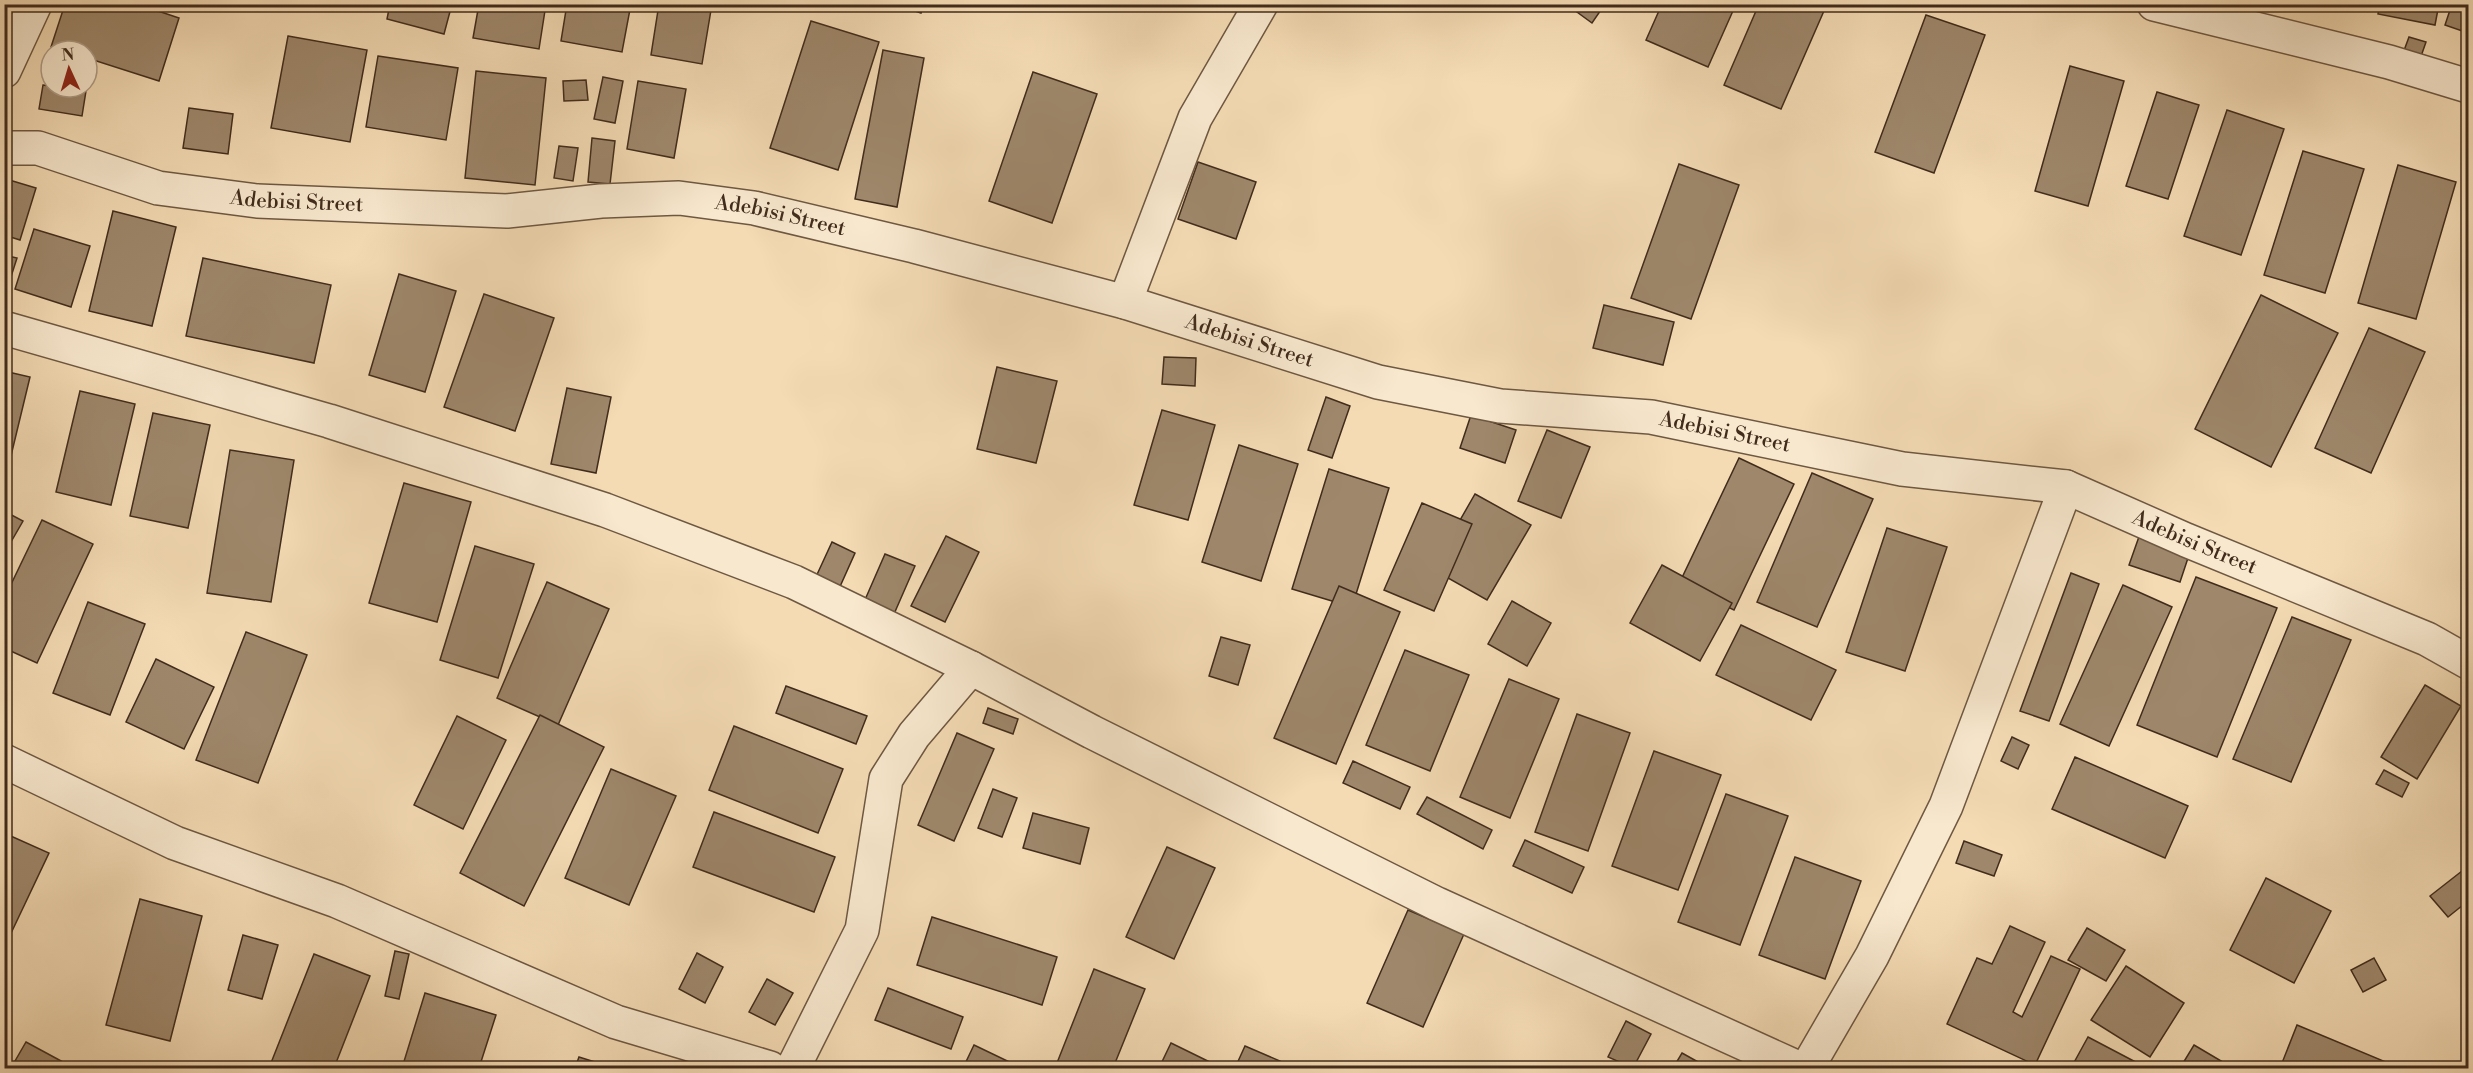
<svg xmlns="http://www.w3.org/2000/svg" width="2473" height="1073" font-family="'Libre Bodoni',serif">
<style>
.building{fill:#9e876b;stroke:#412c1c;stroke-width:1.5}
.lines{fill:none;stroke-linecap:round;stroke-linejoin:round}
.minor-casing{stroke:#6e5842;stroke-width:36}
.minor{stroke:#f8e8ce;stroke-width:33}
.labels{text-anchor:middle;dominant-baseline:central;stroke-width:4.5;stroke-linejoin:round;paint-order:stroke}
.street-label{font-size:21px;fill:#412c1c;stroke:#f8e8ce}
</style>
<rect width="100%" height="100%" fill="#f4dbb4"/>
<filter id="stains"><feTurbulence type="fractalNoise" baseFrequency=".00333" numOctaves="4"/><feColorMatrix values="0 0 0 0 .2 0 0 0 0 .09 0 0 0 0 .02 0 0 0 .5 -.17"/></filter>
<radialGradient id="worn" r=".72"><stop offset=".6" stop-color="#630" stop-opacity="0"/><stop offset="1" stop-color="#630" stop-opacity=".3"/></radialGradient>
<!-- building -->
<g class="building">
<path d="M65 4H137L179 18 159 81 87 58V51H65L51 47Z"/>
<path d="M390 4H452L444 34 387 19Z"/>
<path d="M479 4H546L539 49 473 38Z"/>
<path d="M567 4H631L622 52 561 41Z"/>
<path d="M659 4H712L702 64 651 55Z"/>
<path d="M894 4H924L921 13Z"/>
<path d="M1566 4H1605L1592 23Z"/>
<path d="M1662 4H1736L1708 67 1646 40Z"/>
<path d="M1759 4H1827L1781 109 1724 85Z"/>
<path d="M2380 4H2439L2435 25 2378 14Z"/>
<path d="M2452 4H2468V33L2445 25Z"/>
<path d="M1926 15 1985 35 1934 173 1875 152Z"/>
<path d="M811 21 879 42 838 170 770 148Z"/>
<path d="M288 36 367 50 350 142 271 128Z"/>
<path d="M2409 37 2426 42 2419 62 2402 56Z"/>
<path d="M883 50 924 58 897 207 855 199Z"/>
<path d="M378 56 458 68 446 140 366 127Z"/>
<path d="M2070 66 2124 81 2088 206 2035 191Z"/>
<path d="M476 71 546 78 535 185 465 178Z"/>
<path d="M1033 72 1097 94 1052 223 989 201Z"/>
<path d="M603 77 623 81 615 123 594 119Z"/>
<path d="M586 80 588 100 564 101 563 81Z"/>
<path d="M638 81 686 89 674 158 627 149Z"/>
<path d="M43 85 86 91 82 116 39 109Z"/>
<path d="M2157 92 2199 105 2168 199 2126 186Z"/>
<path d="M189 108 233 114 228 154 183 148Z"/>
<path d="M2227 110 2284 129 2241 255 2184 236Z"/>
<path d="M592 138 615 141 610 184 588 182Z"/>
<path d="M559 146 578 148 573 181 554 178Z"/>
<path d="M2303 151 2364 169 2325 293 2264 275Z"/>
<path d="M1198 162 1256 182 1236 239 1178 219Z"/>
<path d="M1679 164 1739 185 1691 319 1631 298Z"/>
<path d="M2398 165 2456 182 2416 319 2358 303Z"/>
<path d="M6 179 36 188 20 240 4 235Z"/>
<path d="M113 211 176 227 152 326 89 311Z"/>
<path d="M34 229 90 246 71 307 15 289Z"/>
<path d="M4 255 17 258 9 283 4 282Z"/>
<path d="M203 258 331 285 314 363 186 336Z"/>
<path d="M399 274 456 291 425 392 369 375Z"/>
<path d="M484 294 554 318 515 431 444 407Z"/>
<path d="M2261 295 2338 333 2271 467 2195 429Z"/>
<path d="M1604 305 1674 322 1663 365 1593 348Z"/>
<path d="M2369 328 2425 352 2371 473 2315 448Z"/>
<path d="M1164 357 1196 358 1195 386 1162 384Z"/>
<path d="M997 367 1057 381 1036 463 977 449Z"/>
<path d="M4 371 30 377 9 464 4 463Z"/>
<path d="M567 388 611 397 596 473 551 464Z"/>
<path d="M80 391 135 404 111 505 56 492Z"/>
<path d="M1326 397 1350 406 1332 458 1308 450Z"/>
<path d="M1162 410 1215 425 1188 520 1134 505Z"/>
<path d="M153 413 210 425 188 528 130 516Z"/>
<path d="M1471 415 1516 430 1505 463 1460 448Z"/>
<path d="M1547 430 1590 447 1561 518 1518 501Z"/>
<path d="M1239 445 1298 464 1261 581 1202 562Z"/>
<path d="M230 450 294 460 271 602 207 593Z"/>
<path d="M1739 458 1794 484 1734 610 1679 584Z"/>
<path d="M1329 469 1389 488 1352 607 1292 589Z"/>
<path d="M1812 473 1873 499 1817 627 1757 602Z"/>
<path d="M404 483 471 502 437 622 369 603Z"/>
<path d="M1475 494 1531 525 1487 600 1432 569Z"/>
<path d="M1422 503 1472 524 1434 611 1384 590Z"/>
<path d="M4 511 23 521 4 554Z"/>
<path d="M42 520 93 544 37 663 4 648V599Z"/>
<path d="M1887 528 1947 547 1905 671 1846 652Z"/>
<path d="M2141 531 2191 549 2180 582 2129 565Z"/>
<path d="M946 536 979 552 945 622 911 606Z"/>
<path d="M832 542 855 553 838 591 814 581Z"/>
<path d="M475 546 534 564 498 678 440 660Z"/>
<path d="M885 554 915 566 894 614 864 602Z"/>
<path d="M1662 565 1732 603 1700 661 1630 623Z"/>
<path d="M2071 573 2099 584 2049 721 2020 711Z"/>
<path d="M2196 577 2277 608 2217 757 2137 725Z"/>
<path d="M547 582 609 609 558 725 497 698Z"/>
<path d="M2123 585 2172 607 2109 746 2060 724Z"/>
<path d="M1339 586 1400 612 1336 764 1274 738Z"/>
<path d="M1512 601 1551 623 1527 666 1488 644Z"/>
<path d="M88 602 145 624 110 715 53 693Z"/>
<path d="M2292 617 2351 640 2291 782 2233 759Z"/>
<path d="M1741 625 1836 670 1811 720 1716 675Z"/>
<path d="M246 632 307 655 258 783 196 760Z"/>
<path d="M1221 637 1250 645 1238 685 1209 676Z"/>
<path d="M1405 650 1469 675 1430 771 1366 745Z"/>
<path d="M156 659 214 687 184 749 126 722Z"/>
<path d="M1509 679 1559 699 1510 818 1460 797Z"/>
<path d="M2425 685 2461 706 2417 779 2381 757Z"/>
<path d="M786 686 867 716 856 744 776 713Z"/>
<path d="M988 708 1018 719 1013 734 983 723Z"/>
<path d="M1577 714 1630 733 1588 851 1535 832Z"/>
<path d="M540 715 604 747 524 906 460 873Z"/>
<path d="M457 716 506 740 463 829 414 805Z"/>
<path d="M734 726 843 769 818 833 709 790Z"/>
<path d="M957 733 994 749 954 841 918 825Z"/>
<path d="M2012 737 2029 745 2018 769 2001 761Z"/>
<path d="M1654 751 1721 775 1678 890 1612 866Z"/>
<path d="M2075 757 2188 806 2165 858 2052 809Z"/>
<path d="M1353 761 1410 787 1400 809 1343 783Z"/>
<path d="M611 769 676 796 629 905 565 878Z"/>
<path d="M2384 770 2409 783 2402 797 2376 784Z"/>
<path d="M993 789 1017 798 1002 837 978 828Z"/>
<path d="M1726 794 1788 816 1740 945 1678 922Z"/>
<path d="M1427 797 1492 830 1483 849 1417 814Z"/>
<path d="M714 812 835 857 814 912 693 867Z"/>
<path d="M1033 813 1089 828 1080 864 1023 848Z"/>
<path d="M4 833 49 853 4 948Z"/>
<path d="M1525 840 1584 867 1572 893 1513 866Z"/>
<path d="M1964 841 2002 855 1994 876 1956 863Z"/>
<path d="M1167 847 1215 868 1174 959 1126 937Z"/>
<path d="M1795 857 1861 881 1825 979 1759 955Z"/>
<path d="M2462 871 2468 879V901L2448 917 2430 896Z"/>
<path d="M2266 878 2331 911 2294 983 2230 950Z"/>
<path d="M140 899 202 916 170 1041 106 1025Z"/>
<path d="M1408 910 1464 934 1423 1027 1367 1003Z"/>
<path d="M932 917 1057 957 1042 1005 917 965Z"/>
<path d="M2010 926 2045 942 2013 1012 2022 1017 2051 956 2080 969 2035 1065 1947 1024 1977 958 1992 964Z"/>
<path d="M2087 928 2125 950 2106 981 2068 960Z"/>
<path d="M243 935 278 945 262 999 228 990Z"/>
<path d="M395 951 409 954 399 999 385 996Z"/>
<path d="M697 953 723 967 705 1003 679 989Z"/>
<path d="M314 954 370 976 334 1068H269Z"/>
<path d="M2374 958 2386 980 2363 992 2351 970Z"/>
<path d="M2126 966 2184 1003 2150 1057 2091 1020Z"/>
<path d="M1094 969 1145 989 1113 1068H1055Z"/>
<path d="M767 979 793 993 775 1025 749 1012Z"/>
<path d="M888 988 963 1017 951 1049 875 1020Z"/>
<path d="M425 993 496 1015 479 1068H402Z"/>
<path d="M1626 1021 1651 1034 1633 1068 1608 1057Z"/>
<path d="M2297 1025 2393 1065 2391 1068H2295L2282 1063Z"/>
<path d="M2088 1037 2147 1068H2071Z"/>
<path d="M26 1042 74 1068H11Z"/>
<path d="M1171 1043 1222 1068H1159Z"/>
<path d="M974 1045 1022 1068H963Z"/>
<path d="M2194 1045 2233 1068H2180Z"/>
<path d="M1245 1046 1296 1068H1235Z"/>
<path d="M1682 1053 1709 1068H1673Z"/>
<path d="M579 1057 614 1068H575Z"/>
</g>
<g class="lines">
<defs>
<g id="minor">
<path d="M2154 4 2389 62 2468 86"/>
<path d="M4 71 35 4"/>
<path id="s1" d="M4 148H38L158 188 257 201 507 211 601 201 679 198 754 208 914 246 1125 302 1378 382 1500 406 1651 417 1902 469 2066 487 2186 540 2427 639 2468 662"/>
<path d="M1125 302 1195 118 1261 4"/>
<path d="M4 328 329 421 605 510 794 582 971 668 1092 732 1437 904 1798 1068"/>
<path d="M4 761 175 843 337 901 616 1022 770 1068"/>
<path d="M793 1068 862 930 886 779 914 735 971 668"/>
<path d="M1807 1068 1872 956 1946 806 2066 487"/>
</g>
</defs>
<!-- minor casing -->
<use href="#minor" class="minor-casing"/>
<!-- minor -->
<use href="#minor" class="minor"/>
</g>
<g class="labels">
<!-- street labels -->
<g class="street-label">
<text stroke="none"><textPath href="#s1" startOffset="300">Adebisi Street</textPath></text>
<text stroke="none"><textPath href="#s1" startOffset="786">Adebisi Street</textPath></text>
<text stroke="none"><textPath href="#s1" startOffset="1272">Adebisi Street</textPath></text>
<text stroke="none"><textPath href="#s1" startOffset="1758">Adebisi Street</textPath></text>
<text stroke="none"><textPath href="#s1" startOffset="2244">Adebisi Street</textPath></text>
</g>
</g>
<!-- margin -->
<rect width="2473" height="1073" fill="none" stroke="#f4dbb4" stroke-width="24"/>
<rect x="6" y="6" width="2461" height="1061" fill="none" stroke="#412c1c" stroke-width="3"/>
<rect x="12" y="12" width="2449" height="1049" fill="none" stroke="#412c1c" stroke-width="1.5"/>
<!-- north arrow -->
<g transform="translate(69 69) rotate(356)"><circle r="28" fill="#f8e8ce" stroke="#af9d87" stroke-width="1.5"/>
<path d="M0-4.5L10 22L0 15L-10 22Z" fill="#8f2418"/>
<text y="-9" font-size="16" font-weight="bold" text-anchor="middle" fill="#412c1c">N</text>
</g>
<rect width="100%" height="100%" filter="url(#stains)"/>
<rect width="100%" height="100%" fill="url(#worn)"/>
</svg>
